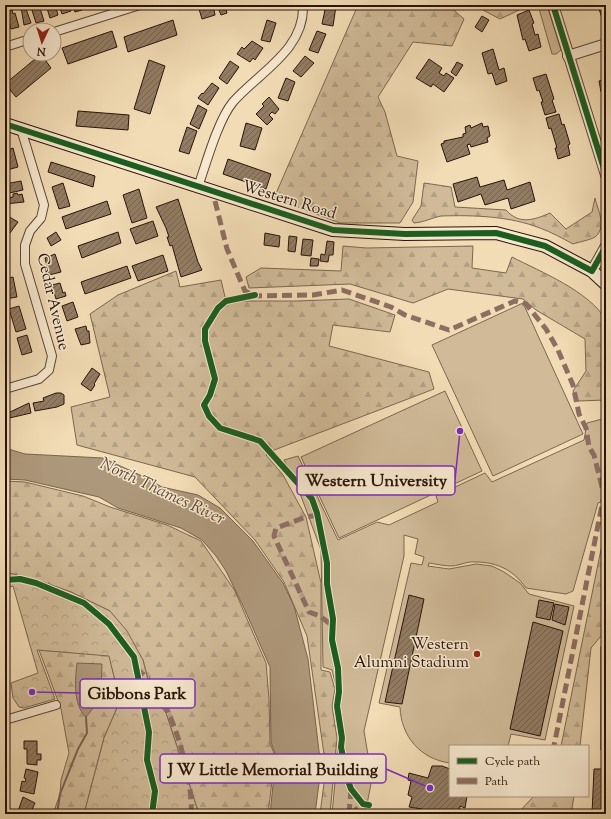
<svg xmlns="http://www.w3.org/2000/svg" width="611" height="819" font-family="'Sorts Mill Goudy',serif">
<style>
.green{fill:#d0ba98;stroke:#7c6651}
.forest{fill:url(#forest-firs);stroke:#7c6651}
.park{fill:url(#park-crowns);stroke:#7c6651}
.water{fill:#ae987b;stroke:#79634e}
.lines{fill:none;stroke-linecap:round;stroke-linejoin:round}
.stream{stroke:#79634e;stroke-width:2}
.building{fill:url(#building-hatch);stroke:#29130a}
.minor-casing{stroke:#5b4535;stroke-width:10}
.tertiary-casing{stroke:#5b4535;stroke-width:12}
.secondary-casing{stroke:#29130a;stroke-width:14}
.minor{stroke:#f7e8cf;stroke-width:8}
.tertiary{stroke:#f7e8cf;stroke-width:10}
.secondary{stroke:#f7e8cf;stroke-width:12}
.quiet{stroke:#8d6e63;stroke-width:5;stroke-dasharray:10 5;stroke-linecap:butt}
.cycleway-casing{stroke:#f7e8cf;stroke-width:8}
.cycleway{stroke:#1b5e20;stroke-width:6}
.poi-dot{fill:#8f2418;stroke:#f7e8cf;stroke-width:1.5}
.labels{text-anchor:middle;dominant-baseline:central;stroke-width:3;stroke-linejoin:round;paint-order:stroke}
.street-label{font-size:16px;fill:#29130a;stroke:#f7e8cf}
.poi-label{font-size:16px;fill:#29130a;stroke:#f7e8cf;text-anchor:end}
.water-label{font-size:17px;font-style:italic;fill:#5e4837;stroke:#f7e8cf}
.leader{fill:none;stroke:#7b2cbf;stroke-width:1.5}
.callout-dot{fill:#7b2cbf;stroke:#f7e8cf;stroke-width:1.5}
.callout{fill:#f7e8cf;stroke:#7b2cbf;stroke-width:1.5}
.callout-label{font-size:17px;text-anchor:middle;font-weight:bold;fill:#29130a}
</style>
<defs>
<pattern id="forest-firs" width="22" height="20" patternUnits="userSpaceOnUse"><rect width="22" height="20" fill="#d0ba98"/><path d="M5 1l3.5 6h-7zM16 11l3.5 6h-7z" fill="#b39f82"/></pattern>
<pattern id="park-crowns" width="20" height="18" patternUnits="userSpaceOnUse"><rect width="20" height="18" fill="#d0ba98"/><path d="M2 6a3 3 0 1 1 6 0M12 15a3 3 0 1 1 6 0" fill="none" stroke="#b39f82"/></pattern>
<pattern id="building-hatch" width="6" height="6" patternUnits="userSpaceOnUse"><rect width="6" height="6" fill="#927c63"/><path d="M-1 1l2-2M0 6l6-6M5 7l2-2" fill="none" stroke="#776450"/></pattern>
</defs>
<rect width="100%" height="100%" fill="#f2dcb5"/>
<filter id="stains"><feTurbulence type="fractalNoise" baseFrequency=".005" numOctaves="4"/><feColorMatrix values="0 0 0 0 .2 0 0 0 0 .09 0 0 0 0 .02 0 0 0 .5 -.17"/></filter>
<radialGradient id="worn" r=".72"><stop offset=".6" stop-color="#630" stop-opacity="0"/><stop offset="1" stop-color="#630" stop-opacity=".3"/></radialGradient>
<!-- green -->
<g class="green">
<path d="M538 5H547L561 50 556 54H552Z"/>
<path d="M523 303 583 434 493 476 432 345Z"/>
<path d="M445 391 482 471 339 538 301 457Z"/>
<path d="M606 418V500L598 503 573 591 566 594 526 588C512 568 494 561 470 562 463 563 457 566 451 566 444 566 436 564 429 563L428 566 449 569 476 564 492 566 504 572 520 583 529 594 574 606 545 740 511 734 508 746H450V763C420 759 401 736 400 707L379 703 411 563 422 565 424 557 415 554 418 539 404 535V556L364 731 372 779 365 814H332L339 739 334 706 337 690 332 670 323 667 321 550 298 488 284 460 298 456 338 540 377 522 389 525 438 502 436 496 485 473 492 482 584 440 587 423Z"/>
</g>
<!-- forest -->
<g class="forest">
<path d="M358 5H448L464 19 452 46 413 42 378 97 385 112 397 156 418 161 413 202 400 223H340L274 198Z"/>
<path d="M484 5H530L500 19 483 10Z"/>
<path d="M424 183 451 187 455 207 506 210C519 225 534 220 550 213L566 229 592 212 595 198C598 210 607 228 595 237 590 240 579 242 573 244 562 238 551 232 540 228 509 216 474 215 441 216 431 218 425 222 414 223L412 220 421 206Z"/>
<path d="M343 246 366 248 473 246 472 268 506 273 512 257C541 272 589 291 606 320V400L578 401 573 391 586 371 585 339 536 310 523 299 448 289 413 303 350 284 249 288 246 277 261 268 341 271Z"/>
<path d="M176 271 180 287 221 280 226 301H297L349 299 395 315 390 332 333 325 329 346 429 372 434 389 269 452 266 455 283 475 306 517 321 583V670L330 672 335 689 332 706 337 738 330 814H320L326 768 307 636 284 582 255 540 195 477 77 445 71 407 110 397 90 314 118 295Z"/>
<path d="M5 481 25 482 83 496 110 507 167 525 201 541 235 591 266 663 269 699 270 743 275 756 268 814H199L166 713 152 696 143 660 110 611 71 592 43 582 5 572Z"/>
<path d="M606 525V630L591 648 580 746H561Z"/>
<path d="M39 650 109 655 120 701 104 738 84 814H53L60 794 61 780 69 753 61 709Z"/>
<path d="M534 796H574L571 814H517Z"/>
</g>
<!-- park -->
<path class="park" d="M5 572 43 582 71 592 110 611 127 631 143 660 152 696 166 713 199 814H84L104 738 120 701 109 656 37 650 55 699 24 708 19 707 13 698 11 683 38 673 13 586 5 588Z"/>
<!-- water -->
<g class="water">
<path d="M5 448 25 454 103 458 142 476 162 487 198 495 220 508 253 541 283 583 294 606 308 659 321 768 315 814H270L276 756 271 742 270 667 244 608 226 571 216 556 202 540 181 528 118 508 99 497 25 480 5 479Z"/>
<path d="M77 663 102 664C101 687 103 698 86 717 73 705 75 680 77 663Z"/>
</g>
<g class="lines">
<!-- stream -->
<path class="stream" d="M57 814 60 794 78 749 87 733 86 717"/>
</g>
<!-- building -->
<g class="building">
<path d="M39 5 44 21 36 23 31 7Z"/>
<path d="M46 5H55L58 15 50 18Z"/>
<path d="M59 5H69L71 11 62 14Z"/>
<path d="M73 5H81L82 10 75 12Z"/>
<path d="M213 5 215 15 202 19 199 9Z"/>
<path d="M217 5H238V7L226 10 227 13 221 15Z"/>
<path d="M326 5 336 6 333 26 322 24Z"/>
<path d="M25 6 31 23 24 25 21 7Z"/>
<path d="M606 7V16L602 18 599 9Z"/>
<path d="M12 10 13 14 15 13 19 27 11 29 7 15 8 11Z"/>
<path d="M529 10 534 23 532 24 535 35 538 34 541 47 529 51 525 39 523 40 517 15Z"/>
<path d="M482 16 489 20 482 32 475 27Z"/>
<path d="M173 20 177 35 128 52 124 37Z"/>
<path d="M267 20 276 23 270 42 261 40Z"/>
<path d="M112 31 117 47 68 64 62 48Z"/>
<path d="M317 31 326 34 318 53 309 50Z"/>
<path d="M252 41 263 48 255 60 253 58 250 62 237 54 242 47 244 49Z"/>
<path d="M493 49 499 70 504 68 507 81 496 85 492 73 488 74 482 53Z"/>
<path d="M41 54 51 68 16 97 5 84Z"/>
<path d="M305 56 314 63 301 77 293 71Z"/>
<path d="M429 59 442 68 439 73 444 76 446 73 454 78 444 92 433 84 431 87 416 78Z"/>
<path d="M149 60 165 66 150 114 134 109Z"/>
<path d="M230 61 239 67 227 84 219 78Z"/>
<path d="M457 62 463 65 456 76 451 72Z"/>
<path d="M546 74 554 99 552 100 556 112 545 115 541 102H543L539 90 537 91 533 78Z"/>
<path d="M286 78 295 82 288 101 278 98Z"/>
<path d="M606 79V90L601 92 599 81Z"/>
<path d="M212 83 219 88 208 105 198 98 202 93 203 94Z"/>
<path d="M269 97 279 109 275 114 272 112 269 115 273 119 267 125 256 114 264 106 262 104Z"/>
<path d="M198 105 207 110 199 129 190 124Z"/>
<path d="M78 111 129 115 128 130 76 126Z"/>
<path d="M559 114 562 125 564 124 570 144 568 145 570 155 558 159 555 148H557L551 128 549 129 546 118Z"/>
<path d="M246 123 262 128 255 150 240 146Z"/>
<path d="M482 123 483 127 488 126 490 136 487 138 488 142 471 147 470 144 467 145 470 154 447 162 441 144 444 143V141L463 137V134L466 133 465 127 470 125 471 128Z"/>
<path d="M187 127 197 131 189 154 179 151Z"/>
<path d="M13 148 18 167 7 170 5 151Z"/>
<path d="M228 159 271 174 266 189 223 174Z"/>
<path d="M51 162 95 176 93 187 48 172Z"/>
<path d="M477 177 480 187 504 180 507 190 530 182 535 201 511 209 508 198 485 205 481 194 458 202 453 184Z"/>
<path d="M21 181 23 190 5 194V184Z"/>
<path d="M63 183 70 206 59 209 52 187Z"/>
<path d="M139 189 147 218 132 223 123 195Z"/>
<path d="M17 193 18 195 22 194 24 202 5 204V198L13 197V194Z"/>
<path d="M178 199 198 262 202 270 181 277 172 245 170 246 167 237H169L166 228 156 207Z"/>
<path d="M107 201 111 214 66 229 62 217Z"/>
<path d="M6 215 18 222 10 233 5 229Z"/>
<path d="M153 221 158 236 136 244 130 229Z"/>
<path d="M56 232 61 240 51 246 47 238Z"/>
<path d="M118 232 121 243 82 258 78 246Z"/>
<path d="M265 233 280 236 279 247 264 245Z"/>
<path d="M289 236 297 237 295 252 288 251Z"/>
<path d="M303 239 313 240 311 256 301 255Z"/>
<path d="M327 241 334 242 333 255H329L328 262 320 261 321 254 325 255Z"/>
<path d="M55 254 61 272 49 275 45 258Z"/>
<path d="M163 255 168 271 138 281 132 266Z"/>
<path d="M311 258 319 259 318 266H310Z"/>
<path d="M127 266 131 278 85 294 81 282Z"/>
<path d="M13 277 17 297 6 299 5 279Z"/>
<path d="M60 283 63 293 65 292 66 296 56 299 52 285Z"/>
<path d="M73 302 78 317 67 321 62 306Z"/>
<path d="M19 306 26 329 16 332 9 309Z"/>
<path d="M86 326 87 331H89L90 343 81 345 75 329Z"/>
<path d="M27 335 32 352 22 355 17 338Z"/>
<path d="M92 368 100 374 94 384 95 385 91 391 81 384Z"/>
<path d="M56 393H61L64 395V404L57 407 35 411 33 403 44 401 43 398Z"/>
<path d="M29 403 31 413 5 419V409L9 408 10 412Z"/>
<path d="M409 595 424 599 402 704 385 702Z"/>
<path d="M539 600 554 603 550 620 536 617Z"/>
<path d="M555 604 569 607 565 625 552 620Z"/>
<path d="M533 622 563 631 540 736 510 729Z"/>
<rect x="601" y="647" width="5" height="103"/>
<path d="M24 741H37V754H41V760H37V765L27 764V749H24Z"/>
<path d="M432 766H442L450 769V796H467L465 808 460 806 459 814H428L422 809 409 807 412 797 408 795 411 781 408 780 409 773 428 778Z"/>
<path d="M26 769 38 772 34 794 20 791 22 781 25 782 26 779 24 778Z"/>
<path d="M594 769H606V814H592Z"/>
<path d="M23 797 35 803 30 814H17Z"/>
</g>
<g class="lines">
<defs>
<g id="minor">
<path d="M54 32 140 5"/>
<path d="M5 47 30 39"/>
<path d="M198 187C206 164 218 120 233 102 258 73 305 50 303 5"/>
<path d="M5 389 39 379 49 370 52 356 25 264V245L30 231 41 218 44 205 21 129"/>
<path d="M5 720 56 705"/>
</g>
<g id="tertiary">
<path d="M553 5 606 175"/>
<path d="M568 56 606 44"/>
<path d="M592 271 606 246"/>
</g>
<path id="secondary" d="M5 124 333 230 405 234 496 233 545 246 592 271 606 284"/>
</defs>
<!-- minor casing -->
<use href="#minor" class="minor-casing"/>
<!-- tertiary casing -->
<use href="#tertiary" class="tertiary-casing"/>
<!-- secondary casing -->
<use href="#secondary" class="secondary-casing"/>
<!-- minor -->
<use href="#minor" class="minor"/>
<!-- tertiary -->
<use href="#tertiary" class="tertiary"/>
<!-- secondary -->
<use href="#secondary" class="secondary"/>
<!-- quiet -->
<g class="quiet">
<path d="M215 201 227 249 245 291 253 295"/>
<path d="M252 296 313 295 342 290 391 307 405 315 449 330 515 301 526 304 546 329 558 350 573 385 579 414 586 428 589 447 594 455 604 495 554 746"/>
<path d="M318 515 306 517 276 528 274 536 309 612 320 616 334 627"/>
<path d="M136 669C169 687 194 778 191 814"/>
<path d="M185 760 203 756"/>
<path d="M349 814 351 789"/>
<path d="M350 814 363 804"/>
</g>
<defs>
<g id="cycleway">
<path d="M553 5 606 175"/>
<path d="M5 124 333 230 405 234 496 233 545 246 592 271 606 246"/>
<path d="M255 295 226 301 218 308 205 329V341L215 379 210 395 204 405 209 416 220 428 260 441 312 499 317 513 327 563V584L333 619 332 640 338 668 339 692 337 706 342 738 341 747 347 778 351 789 363 804 369 805"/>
<path d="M5 580 20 579 36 583 84 603 109 624 134 657 149 732 147 760 155 791 152 814"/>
</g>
</defs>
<!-- cycleway casing -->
<use href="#cycleway" class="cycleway-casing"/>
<!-- cycleway -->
<use href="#cycleway" class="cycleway"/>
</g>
<!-- markers -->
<circle class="poi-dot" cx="477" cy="654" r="4"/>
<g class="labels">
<!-- street labels -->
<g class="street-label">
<text transform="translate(289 201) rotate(17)">Western Road</text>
<text transform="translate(52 302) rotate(77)">Cedar Avenue</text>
</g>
<!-- poi labels -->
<g class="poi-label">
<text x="469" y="645">Western<tspan x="469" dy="18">Alumni Stadium</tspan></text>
</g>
<!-- water labels -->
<g class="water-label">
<text transform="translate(162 492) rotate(25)">North Thames River</text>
</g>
</g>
<!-- callouts -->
<path class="leader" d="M460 431L455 480M32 692L80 693M430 788L386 769"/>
<g class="callout-dot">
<circle cx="460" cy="431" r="4"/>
<circle cx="32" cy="692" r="4"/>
<circle cx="430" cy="788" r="4"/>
</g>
<g class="callout">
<rect x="297" y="466" width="158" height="29" rx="4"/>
<rect x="80" y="679" width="115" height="29" rx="4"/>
<rect x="160" y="754" width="226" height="29" rx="4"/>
</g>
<g class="callout-label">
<text x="376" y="486">Western University</text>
<text x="137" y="699">Gibbons Park</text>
<text x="273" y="775">J W Little Memorial Building</text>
</g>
<!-- margin -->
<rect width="611" height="819" fill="none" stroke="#f2dcb5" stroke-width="20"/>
<rect x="6" y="6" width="599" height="807" fill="none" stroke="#29130a" stroke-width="2"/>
<rect x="10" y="10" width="591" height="799" fill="none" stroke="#29130a"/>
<!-- legend -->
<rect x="449" y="745" width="140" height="52" fill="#f7e8cf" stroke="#a59380"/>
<rect x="457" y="758" width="20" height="6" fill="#1b5e20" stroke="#a59380"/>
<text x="485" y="765" font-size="12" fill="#29130a">Cycle path</text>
<rect x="457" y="778" width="20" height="6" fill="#8d6e63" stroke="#a59380"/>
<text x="485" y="785" font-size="12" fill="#29130a">Path</text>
<!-- north arrow -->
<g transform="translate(42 42) rotate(184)"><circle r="19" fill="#f7e8cf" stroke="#a59380"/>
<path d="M0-3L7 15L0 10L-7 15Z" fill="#8f2418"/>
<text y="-6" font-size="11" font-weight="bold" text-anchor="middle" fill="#29130a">N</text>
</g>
<rect width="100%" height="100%" filter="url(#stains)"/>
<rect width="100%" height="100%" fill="url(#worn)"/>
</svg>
